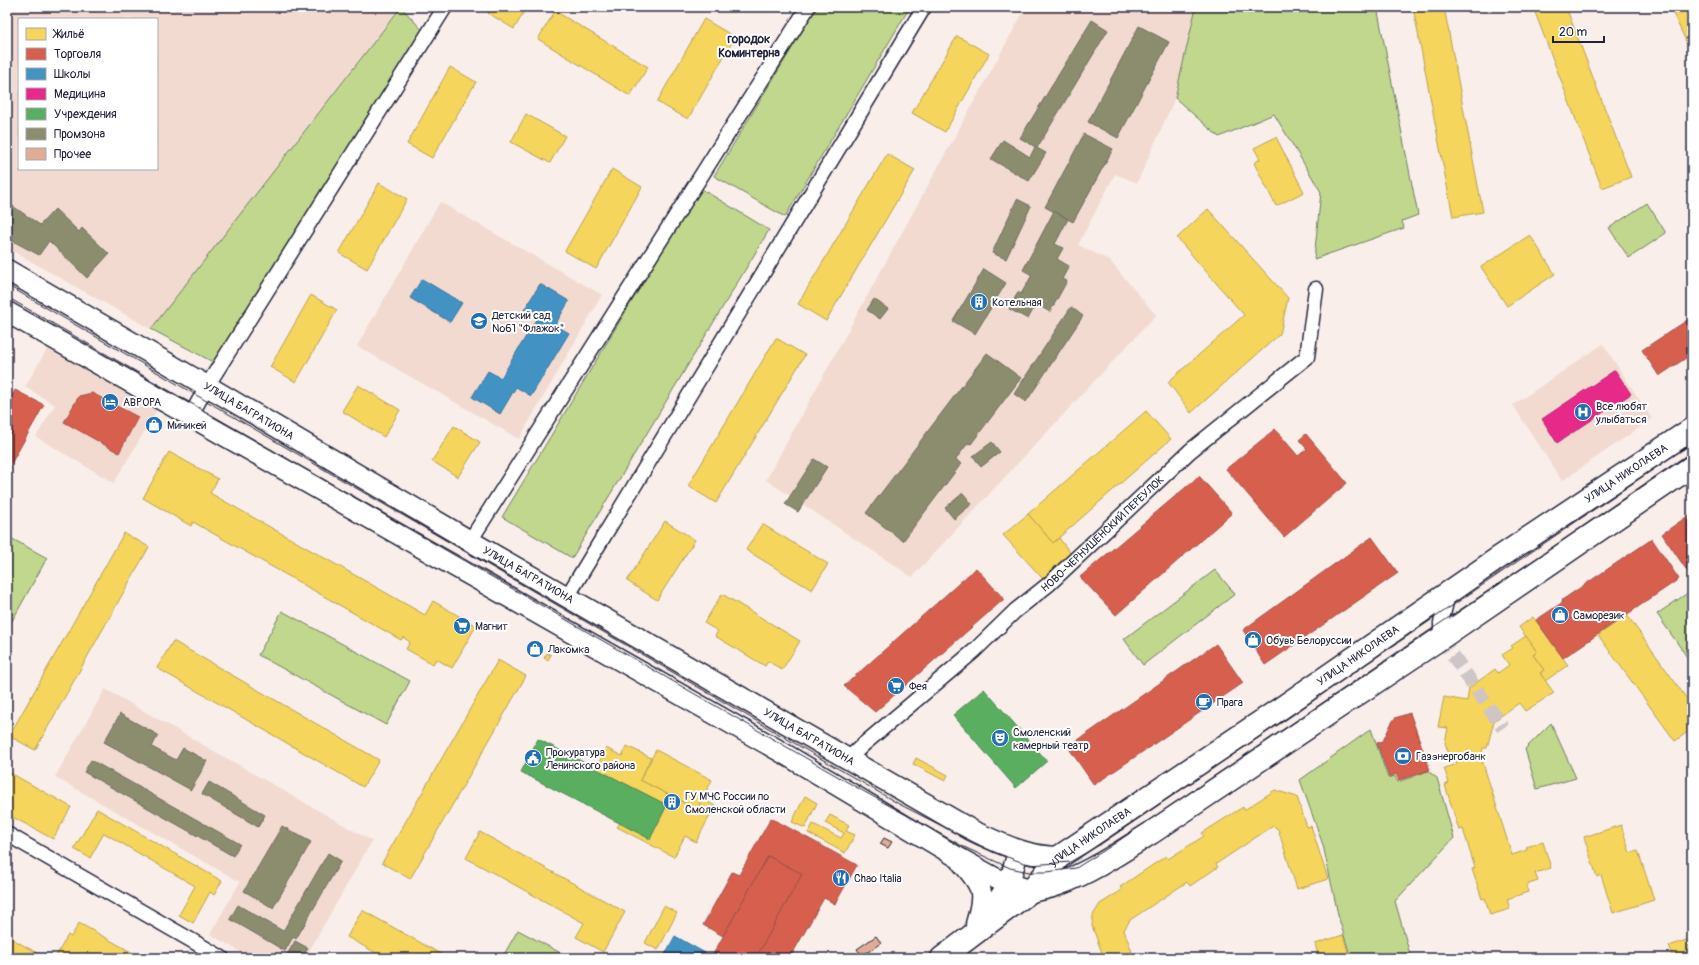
<svg xmlns="http://www.w3.org/2000/svg" width="1699" height="965" font-family="Pangolin,sans-serif">
<style>
.built{fill:#f2dad1;fill-rule:evenodd}
.green{fill:#c0d78d;stroke:#717c64}
.homes{fill:#f6d55c;stroke:#b69f52}
.shops{fill:#d6604d;stroke:#a04d48}
.schools{fill:#4393c3;stroke:#39719a}
.health{fill:#e7298a;stroke:#ac2772}
.public{fill:#5aae61;stroke:#498456}
.industry{fill:#8c8c6e;stroke:#6c6c5f}
.building{fill:#e1ac96;stroke:#22223b}
.lines{fill:none;stroke-linecap:round;stroke-linejoin:round}
.street-tunnel{stroke:#cec5c7;stroke-width:14;stroke-dasharray:14 7;stroke-linecap:butt}
.street-casing{stroke:#22223b;stroke-width:17}
.secondary-casing{stroke:#22223b;stroke-width:23}
.primary-casing{stroke:#22223b;stroke-width:25}
.street{stroke:#fff;stroke-width:14}
.secondary{stroke:#fff;stroke-width:20}
.primary{stroke:#fff;stroke-width:22}
.tram{stroke:#22223b;stroke-width:1}
.labels{text-anchor:middle;dominant-baseline:central;stroke-width:4;stroke-linejoin:round;paint-order:stroke}
.poi-label{font-size:11px;fill:#22223b;stroke:#fff;text-anchor:start}
.street-label{font-size:11px;fill:#22223b;stroke:#fff}
.neighbourhood-label{font-size:12px;font-weight:bold;fill:#22223b;stroke:#fff}
</style>
<rect width="100%" height="100%" fill="#f9eeea"/>
<filter id="ink" filterUnits="userSpaceOnUse"><feTurbulence type="fractalNoise" baseFrequency=".025" numOctaves="2"/><feDisplacementMap in="SourceGraphic" scale="8" xChannelSelector="R" yChannelSelector="G"/><feConvolveMatrix kernelMatrix="1 2 1 2 8 2 1 2 1" color-interpolation-filters="sRGB"/></filter>
<g filter="url(#ink)">
<!-- built -->
<g class="built">
<path d="M7 7H400L151 329 7 248ZM19 19H157V169H19Z"/>
<path d="M1026 7H1196L1175 98 1137 183 1115 174 1078 245 1109 260 1156 315 912 577 766 480Z"/>
<path d="M440 202 602 295 519 439 357 346Z"/>
<path d="M50 344 158 408 114 483 36 437 55 405 25 387Z"/>
<path d="M1603 344 1652 419 1562 481 1513 405Z"/>
<path d="M105 689 372 841 305 958H251L210 934 240 882 55 777Z"/>
</g>
<!-- green -->
<g class="green">
<path d="M401 7 425 33 213 362 151 329Z"/>
<path d="M817 7H910L785 217 714 176Z"/>
<path d="M1196 7H1377L1418 215 1402 221 1404 228 1314 259 1321 192 1274 114 1219 137 1175 98Z"/>
<path d="M700 188 769 230 572 558 502 517Z"/>
<path d="M1647 203 1666 233 1629 258 1609 228Z"/>
<path d="M7 536 47 558 7 630Z"/>
<path d="M1215 570 1235 594 1143 665 1124 639Z"/>
<path d="M1692 590V654L1687 657 1657 614Z"/>
<path d="M282 611 410 681 386 725 258 655Z"/>
<path d="M1551 723 1576 778 1537 789 1525 749Z"/>
<path d="M1371 729 1388 778 1395 776 1398 782 1428 771 1437 778 1454 838 1395 901 1411 958H1351L1339 919 1323 845 1300 780Z"/>
<path d="M518 930 570 958H502Z"/>
</g>
<!-- homes -->
<g class="homes">
<path d="M491 7H527L514 29 488 13Z"/>
<path d="M1003 7H1016L1012 13Z"/>
<path d="M1413 7H1444L1483 212 1453 217Z"/>
<path d="M1533 7H1566L1631 177 1602 188Z"/>
<path d="M1670 7H1692V54Z"/>
<path d="M555 11 648 67 630 96 538 39Z"/>
<path d="M704 19 735 37 688 119 657 102Z"/>
<path d="M957 36 989 54 945 132 912 113Z"/>
<path d="M450 67 476 82 432 158 407 144Z"/>
<path d="M526 114 565 136 550 163 511 142Z"/>
<path d="M1276 137 1304 192 1276 206 1254 163 1260 159 1254 148Z"/>
<path d="M887 154 915 170 826 321 798 304Z"/>
<path d="M612 169 642 187 596 269 565 251Z"/>
<path d="M379 183 407 199 367 269 339 253Z"/>
<path d="M1208 209 1288 298 1280 334 1191 413 1168 382 1244 315 1177 238Z"/>
<path d="M1530 235 1555 274 1507 306 1481 267Z"/>
<path d="M311 295 337 310 296 382 270 367Z"/>
<path d="M776 338 805 355 716 503 688 486Z"/>
<path d="M358 385 400 410 384 437 342 411Z"/>
<path d="M1146 411 1171 439 1053 543 1028 514Z"/>
<path d="M454 426 480 442 458 477 432 461Z"/>
<path d="M169 452 218 479 210 493 425 615 433 601 476 626 452 668 436 659 433 664 406 649 410 642 403 637 401 640 193 522 191 526 143 498Z"/>
<path d="M1028 514 1053 543 1059 538 1072 555 1043 579 1003 535Z"/>
<path d="M665 521 695 540 657 600 627 581Z"/>
<path d="M762 524 828 564 812 590 746 550Z"/>
<path d="M124 533 149 547 35 750 9 736Z"/>
<path d="M722 594 800 641 782 670 768 661 765 666 715 636 718 631 704 623Z"/>
<path d="M1627 615 1692 706V729L1675 741 1598 635Z"/>
<path d="M1533 617 1568 665 1545 681 1540 673 1544 670 1533 655 1537 652 1519 627Z"/>
<path d="M1526 636 1537 652 1533 655 1544 670 1540 673 1554 693 1525 711 1519 703 1494 721 1487 748H1483L1481 757 1512 855 1527 850 1526 847 1543 842 1551 868 1535 873 1538 881 1526 885 1528 892 1507 899 1510 909 1490 915 1485 898 1482 899 1472 869 1475 868 1463 829 1459 830 1445 785 1449 783 1444 768 1457 764 1455 759 1451 760 1445 743 1448 728 1438 727 1444 697 1467 701 1469 688 1495 669 1498 673 1509 665 1502 655 1513 648 1511 646Z"/>
<path d="M173 641 379 760 363 787 157 668Z"/>
<path d="M547 653 551 655 548 660 544 658Z"/>
<path d="M498 660 526 676 410 879 382 863Z"/>
<path d="M627 746 651 758 640 780 697 809 702 799 715 806 696 842 685 836 674 857 617 827 620 823 650 839 667 805 596 769 606 748 622 756Z"/>
<path d="M656 750 712 780 697 809 640 780Z"/>
<path d="M916 758 948 775 945 781 913 764Z"/>
<path d="M7 771 71 807 53 839 7 814Z"/>
<path d="M1275 790 1297 797 1307 827 1311 826 1328 879 1297 889 1278 829 1273 826 1216 864 1218 867 1190 886 1187 882 1130 920 1124 930 1132 952 1115 958H1104L1092 926 1093 915 1100 904 1122 890 1120 887 1166 856 1168 859 1204 836 1202 833 1243 807 1244 810Z"/>
<path d="M805 796 817 803 805 828 792 822Z"/>
<path d="M97 809 222 881 214 895 210 892 193 923 179 915 195 886 104 833 90 858 74 849Z"/>
<path d="M830 815 849 825 846 831 855 835 845 853 808 833 813 824 841 838 844 833 825 823Z"/>
<path d="M1621 825 1630 853 1638 851 1654 900 1613 913 1601 875 1597 877 1584 837Z"/>
<path d="M480 832 625 912 603 952 576 937 584 923 466 858Z"/>
<path d="M664 906 677 913 658 950 645 943Z"/>
<path d="M362 910 448 958H385L347 937Z"/>
<path d="M79 923 142 958H55L68 935 71 937Z"/>
<path d="M1343 935 1350 958H1319L1315 944Z"/>
<path d="M7 936 46 958H7Z"/>
<path d="M1692 938V958H1673L1669 946Z"/>
</g>
<!-- shops -->
<g class="shops">
<path d="M1692 317V354L1659 376 1642 350Z"/>
<path d="M15 390 44 405 7 471V405Z"/>
<path d="M92 393 138 417 119 453 64 422 79 396Z"/>
<path d="M154 419 160 422 155 432 149 428Z"/>
<path d="M1275 429 1298 456 1307 449 1299 440 1306 434 1347 483 1284 537 1226 469Z"/>
<path d="M1199 476 1232 513 1116 615 1080 577Z"/>
<path d="M1692 513V573L1690 575 1662 534Z"/>
<path d="M1372 537 1398 573 1265 665 1243 630Z"/>
<path d="M1652 539 1679 579 1563 658 1536 620 1563 602 1562 600Z"/>
<path d="M976 568 1004 599 875 712 844 686Z"/>
<path d="M1216 644 1243 683 1094 785 1068 747Z"/>
<path d="M534 645 538 648 535 653 531 650Z"/>
<path d="M1410 713 1430 770 1399 780 1396 774 1389 777 1377 743 1383 741 1391 724 1395 718Z"/>
<path d="M771 818 857 865 835 904 824 898 790 958H764L758 954 802 874 768 856 723 936 703 925 732 872 739 875Z"/>
<path d="M768 856 802 874 758 954 755 958H711Z"/>
</g>
<!-- schools -->
<g class="schools">
<path d="M422 279 462 303 450 322 410 298Z"/>
<path d="M540 284 569 301 555 325 569 333 531 396 516 387 500 414 472 397 488 371 501 378 537 318 524 310Z"/>
<path d="M675 936 712 957 711 958H663Z"/>
</g>
<!-- health -->
<path class="health" d="M1615 370 1631 394 1557 443 1542 419Z"/>
<!-- public -->
<g class="public">
<path d="M984 689 1047 761 1016 788 953 715Z"/>
<path d="M538 739 667 805 650 839 521 772Z"/>
</g>
<!-- industry -->
<g class="industry">
<path d="M1092 20 1108 30 1037 148 1020 138Z"/>
<path d="M1139 26 1169 42 1118 138 1088 122Z"/>
<path d="M1084 134 1113 149 1073 222 1045 207Z"/>
<path d="M1003 140 1030 157 1035 147 1046 153 1029 181 991 159Z"/>
<path d="M1017 199 1031 206 1006 259 992 253Z"/>
<path d="M7 202 40 225 55 209 79 232 82 228 109 254 87 278 49 241 39 255 7 238Z"/>
<path d="M1054 211 1068 219 1055 244 1063 248 1057 259 1069 266 1062 279 1067 281 1050 312 1036 304 1028 319 1009 309 1018 292 1021 294 1032 275 1023 270Z"/>
<path d="M984 269 1006 283 975 334 953 321Z"/>
<path d="M874 299 888 309 880 319 867 310Z"/>
<path d="M1071 307 1083 316 1026 402 1014 394Z"/>
<path d="M987 353 1021 378 971 444 968 443 956 459 961 464 903 541 866 513Z"/>
<path d="M992 442 1000 452 981 467 973 456Z"/>
<path d="M814 459 827 467 798 512 785 504Z"/>
<path d="M963 493 972 504 954 519 945 508Z"/>
<path d="M120 714 158 735 152 747 176 760 183 748 207 761 191 790 104 742Z"/>
<path d="M91 760 240 844 233 856 84 772Z"/>
<path d="M209 782 265 815 258 827 202 794Z"/>
<path d="M282 826 311 842 273 908 244 891Z"/>
<path d="M328 853 341 861 296 939 293 937 285 951 230 919 238 905 283 931Z"/>
<path d="M295 941 308 948 302 958H285Z"/>
</g>
<!-- building -->
<g class="building">
<path d="M884 838 892 842 888 848 880 844Z"/>
<path d="M876 936 881 943 862 956 857 949Z"/>
</g>
<g class="lines">
<!-- street-tunnel -->
<path class="street-tunnel" d="M1441 638 1503 728"/>
<defs>
<g id="street">
<path d="M190 417 207 386 445 7"/>
<path d="M470 541 808 7"/>
<path d="M567 597 924 7"/>
<path d="M1441 638V623L1448 594"/>
<path id="s1" d="M848 759 864 744 974 651 1015 611 1049 584 1190 451 1307 357 1316 289"/>
<path d="M7 834 222 958"/>
</g>
<g id="secondary">
<path id="s2" d="M7 270 219 393 470 541 973 831C1002 844 1027 857 1059 857"/>
<path d="M7 312 778 750 957 857 995 878 1031 891"/>
<path d="M963 864C984 888 985 893 976 924"/>
<path d="M979 927 1009 884 1018 852"/>
</g>
<g id="primary">
<path d="M1031 891C1041 889 1052 887 1061 883 1093 871 1122 851 1151 833L1441 638 1692 466"/>
<path id="s3" d="M942 958 1031 891 1059 857 1280 709 1497 559 1692 429"/>
</g>
</defs>
<!-- street casing -->
<use href="#street" class="street-casing"/>
<!-- secondary casing -->
<use href="#secondary" class="secondary-casing"/>
<!-- primary casing -->
<use href="#primary" class="primary-casing"/>
<!-- street -->
<use href="#street" class="street"/>
<!-- secondary -->
<use href="#secondary" class="secondary"/>
<!-- primary -->
<use href="#primary" class="primary"/>
<!-- tram -->
<g class="tram">
<path d="M7 285 899 804 993 852 1030 865 1070 862 1101 844 1692 443"/>
<path d="M7 297 863 791 964 847 1010 868 1029 872H1047L1076 868 1105 850 1692 453"/>
</g>
</g>
</g>
<!-- icons -->
<defs>
<symbol id="building-disc" viewBox="-11 -11 22 22"><circle r="9.5" fill="#1f6fb2" stroke="#fff"/><path d="M-4-6H4V6H1V3H-1V6H-4ZM-2.5-4.3h1.7v1.8h-1.7ZM.8-4.3h1.7v1.8H.8ZM-2.5-1h1.7V.8h-1.7ZM.8-1h1.7V.8H.8Z" fill="#fff"/></symbol>
<symbol id="school-disc" viewBox="-11 -11 22 22"><circle r="9.5" fill="#1f6fb2" stroke="#fff"/><path d="M0-5L7-2L0 1L-7-2ZM-4 1L0 2.5L4 1V4Q0 6-4 4Z" fill="#fff"/></symbol>
<symbol id="hotel-disc" viewBox="-11 -11 22 22"><circle r="9.5" fill="#1f6fb2" stroke="#fff"/><path d="M-6-4.5h1.5V1H6V5H4.5V3h-9V5H-6ZM-4 0a1.8 1.8 0 1 1 3.6 0ZM.5 0V-2.5h3Q6-2.5 6 0Z" fill="#fff"/></symbol>
<symbol id="hospital-disc" viewBox="-11 -11 22 22"><circle r="9.5" fill="#1f6fb2" stroke="#fff"/><path d="M-5-5h3v3.5h4V-5h3V5h-3V1.5h-4V5h-3Z" fill="#fff"/></symbol>
<symbol id="shop-disc" viewBox="-11 -11 22 22"><circle r="9.5" fill="#1f6fb2" stroke="#fff"/><path d="M-5-2.5h2.3a2.7 3.5 0 0 1 5.4 0H5L5.5 6h-11ZM-1.5-2.5h3a1.5 2.3 0 0 0-3 0Z" fill="#fff"/></symbol>
<symbol id="supermarket-disc" viewBox="-11 -11 22 22"><circle r="9.5" fill="#1f6fb2" stroke="#fff"/><path d="M-6-5.5h2.5l.6 2H6L4.5 2H-2.5L-4.4-4H-6ZM-1.5 3.2a1.3 1.3 0 1 0 .1 0ZM3 3.2a1.3 1.3 0 1 0 .1 0Z" fill="#fff"/></symbol>
<symbol id="cafe-disc" viewBox="-11 -11 22 22"><circle r="9.5" fill="#1f6fb2" stroke="#fff"/><path d="M-5.5-4.5H6V0H3Q3 3.5 0 3.5H-2.5Q-5.5 3.5-5.5 0ZM3-3.2v2h1.7v-2ZM-6 4.5H4V6H-6Z" fill="#fff"/></symbol>
<symbol id="theatre-disc" viewBox="-11 -11 22 22"><circle r="9.5" fill="#1f6fb2" stroke="#fff"/><path d="M-5-5.5Q0-4 5-5.5V0Q5 5 0 6Q-5 5-5 0ZM-3.3-2.5H-1v1.5H-3.3ZM1-2.5H3.3v1.5H1ZM-2.8 1Q0 5.5 2.8 1Z" fill="#fff"/></symbol>
<symbol id="bank-disc" viewBox="-11 -11 22 22"><circle r="9.5" fill="#1f6fb2" stroke="#fff"/><path d="M-6-4H6V4H-6ZM0-2.3a2.3 2.3 0 1 0 0 4.6a2.3 2.3 0 1 0 0-4.6Z" fill="#fff"/></symbol>
<symbol id="civic-disc" viewBox="-11 -11 22 22"><circle r="9.5" fill="#1f6fb2" stroke="#fff"/><path d="M-.6-6.5H3V-4.5H.6V-3L4-1V1h2V6H-6V1h2V-1L-.6-3ZM-1.2 2.5V6h2.4V2.5Z" fill="#fff"/></symbol>
<symbol id="restaurant-disc" viewBox="-11 -11 22 22"><circle r="9.5" fill="#1f6fb2" stroke="#fff"/><path d="M-5-6h1v4h1v-4h1v4h1v-4h1v5L-1.5 .5V6h-2V.5L-5-1ZM5-6V6H3V1.5H1.5Q1.5-4 5-6Z" fill="#fff"/></symbol>
</defs>
<g fill-rule="evenodd">
<use href="#building-disc" x="969" y="292" width="20" height="20"/>
<use href="#school-disc" x="469" y="311" width="20" height="20"/>
<use href="#hotel-disc" x="100" y="392" width="20" height="20"/>
<use href="#hospital-disc" x="1573" y="402" width="20" height="20"/>
<use href="#shop-disc" x="144" y="415" width="20" height="20"/>
<use href="#shop-disc" x="1550" y="605" width="20" height="20"/>
<use href="#supermarket-disc" x="452" y="616" width="20" height="20"/>
<use href="#shop-disc" x="1243" y="630" width="20" height="20"/>
<use href="#shop-disc" x="525" y="639" width="20" height="20"/>
<use href="#supermarket-disc" x="886" y="676" width="20" height="20"/>
<use href="#cafe-disc" x="1194" y="692" width="20" height="20"/>
<use href="#theatre-disc" x="990" y="728" width="20" height="20"/>
<use href="#bank-disc" x="1393" y="746" width="20" height="20"/>
<use href="#civic-disc" x="523" y="748" width="20" height="20"/>
<use href="#building-disc" x="662" y="792" width="20" height="20"/>
<use href="#restaurant-disc" x="831" y="868" width="20" height="20"/>
</g>
<g class="labels">
<!-- poi labels -->
<g class="poi-label">
<text x="992" y="302">Котельная</text>
<text x="492" y="315">Детский сад<tspan x="492" dy="13">№61 "Флажок"</tspan></text>
<text x="123" y="402">ABPOPA</text>
<text x="1596" y="406">Все любят<tspan x="1596" dy="13">улыбаться</tspan></text>
<text x="167" y="425">Миникей</text>
<text x="1573" y="615">Саморезик</text>
<text x="475" y="626">Магнит</text>
<text x="1266" y="640">Обувь Белоруссии</text>
<text x="548" y="649">Лакомка</text>
<text x="909" y="686">Фея</text>
<text x="1217" y="702">Прага</text>
<text x="1013" y="732">Смоленский<tspan x="1013" dy="13">камерный театр</tspan></text>
<text x="546" y="752">Прокуратура<tspan x="546" dy="13">Ленинского района</tspan></text>
<text x="1416" y="756">Газэнергобанк</text>
<text x="685" y="796">ГУ МЧС России по<tspan x="685" dy="13">Смоленской области</tspan></text>
<text x="854" y="878">Chao Italia</text>
</g>
<!-- street labels -->
<g class="street-label">
<text stroke="none"><textPath href="#s2" startOffset="280">УЛИЦА БАГРАТИОНА</textPath></text>
<text stroke="none"><textPath href="#s3" startOffset="840">УЛИЦА НИКОЛАЕВА</textPath></text>
<text stroke="none"><textPath href="#s1" startOffset="340">НОВО-ЧЕРНУШЕНСКИЙ ПЕРЕУЛОК</textPath></text>
<text stroke="none"><textPath href="#s2" startOffset="604">УЛИЦА БАГРАТИОНА</textPath></text>
<text stroke="none"><textPath href="#s3" startOffset="516">УЛИЦА НИКОЛАЕВА</textPath></text>
<text stroke="none"><textPath href="#s2" startOffset="928">УЛИЦА БАГРАТИОНА</textPath></text>
<text stroke="none"><textPath href="#s3" startOffset="192">УЛИЦА НИКОЛАЕВА</textPath></text>
</g>
<!-- neighbourhood labels -->
<g class="neighbourhood-label">
<text x="749" y="39">городок<tspan x="749" dy="14">Коминтерна</tspan></text>
</g>
</g>
<!-- margin -->
<rect width="1699" height="965" fill="none" stroke="#fff" stroke-width="24"/>
<rect x="12" y="12" width="1675" height="941" fill="none" stroke="#22223b" stroke-width="1.5" filter="url(#ink)"/>
<!-- legend -->
<rect x="18" y="18" width="140" height="152" fill="#ffffff" stroke="#a7a7b1"/>
<rect x="26" y="28" width="20" height="12" fill="#f6d55c" stroke="#a7a7b1"/>
<text x="54" y="38" font-size="12" fill="#22223b">Жильё</text>
<rect x="26" y="48" width="20" height="12" fill="#d6604d" stroke="#a7a7b1"/>
<text x="54" y="58" font-size="12" fill="#22223b">Торговля</text>
<rect x="26" y="68" width="20" height="12" fill="#4393c3" stroke="#a7a7b1"/>
<text x="54" y="78" font-size="12" fill="#22223b">Школы</text>
<rect x="26" y="88" width="20" height="12" fill="#e7298a" stroke="#a7a7b1"/>
<text x="54" y="98" font-size="12" fill="#22223b">Медицина</text>
<rect x="26" y="108" width="20" height="12" fill="#5aae61" stroke="#a7a7b1"/>
<text x="54" y="118" font-size="12" fill="#22223b">Учреждения</text>
<rect x="26" y="128" width="20" height="12" fill="#8c8c6e" stroke="#a7a7b1"/>
<text x="54" y="138" font-size="12" fill="#22223b">Промзона</text>
<rect x="26" y="148" width="20" height="12" fill="#e1ac96" stroke="#a7a7b1"/>
<text x="54" y="158" font-size="12" fill="#22223b">Прочее</text>
<!-- scale -->
<path d="M1553 36v6h51v-6" fill="none" stroke="#22223b" stroke-width="2"/>
<text x="1559" y="36" font-size="12" fill="#22223b" stroke="#ffffff" stroke-width="3" paint-order="stroke">20 m</text>
</svg>
